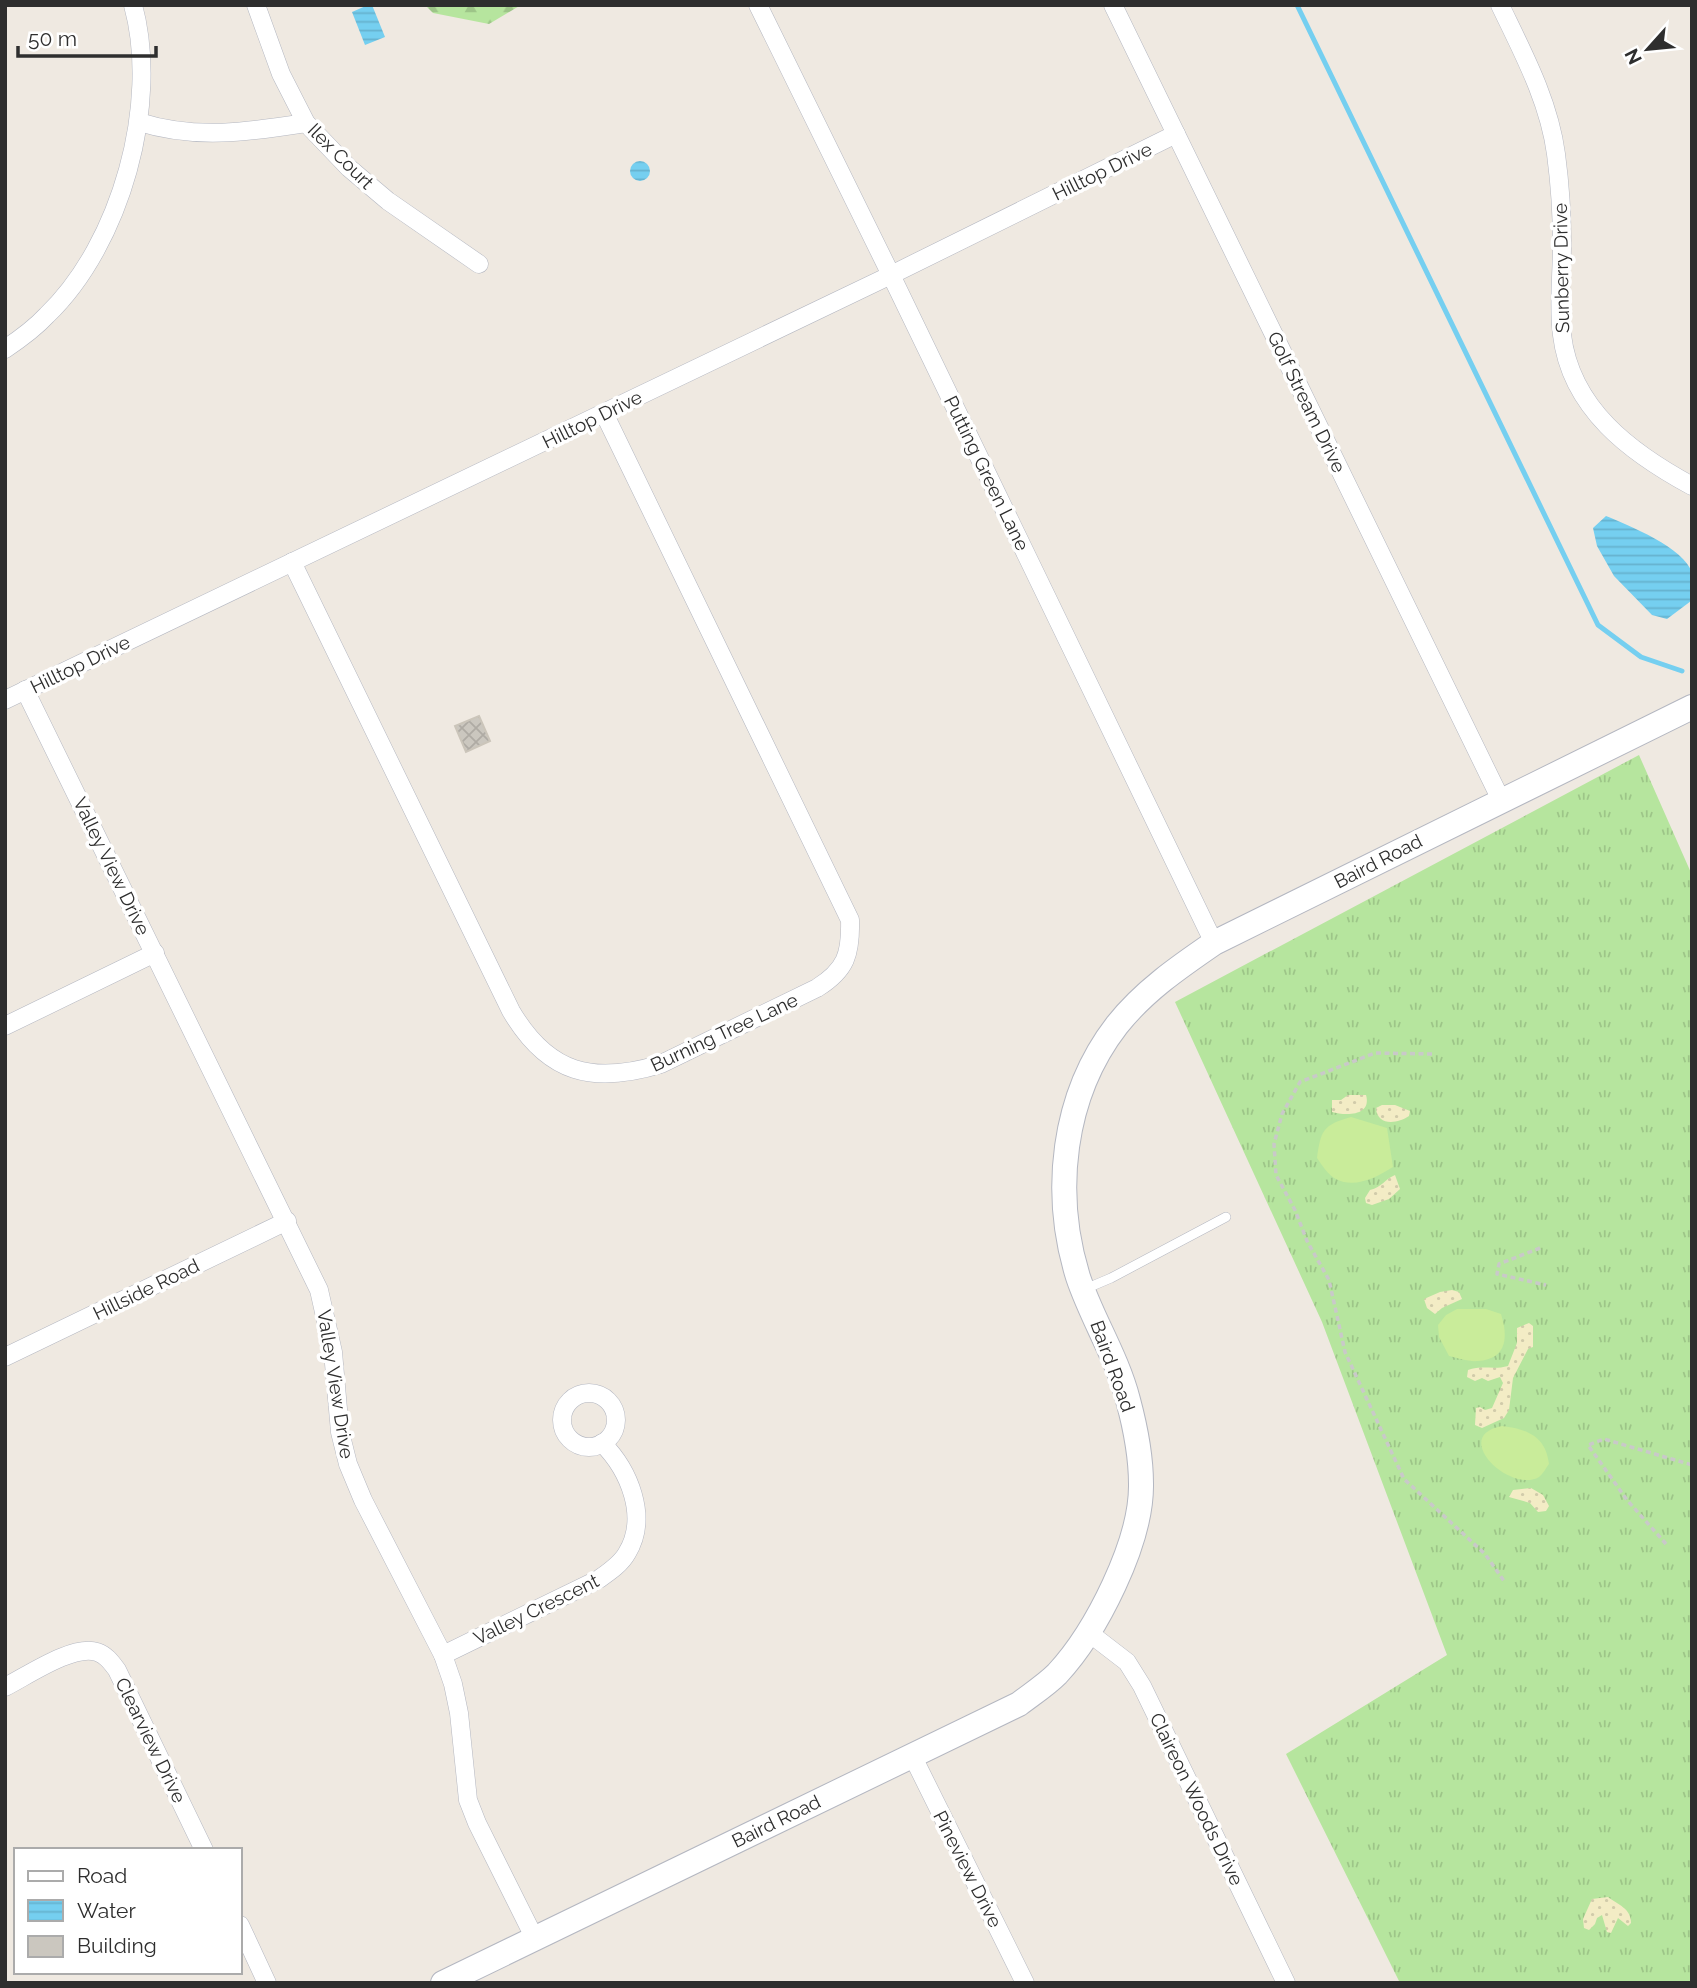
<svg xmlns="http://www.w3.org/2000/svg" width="1697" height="1988" font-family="Raleway,sans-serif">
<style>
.grass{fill:url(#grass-tufts)}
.forest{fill:url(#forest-firs)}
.sand{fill:url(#sand-dots)}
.pitch{fill:#c9ec9a}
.water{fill:url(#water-rules)}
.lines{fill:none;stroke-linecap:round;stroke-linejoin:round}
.stream{stroke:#75cff0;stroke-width:5}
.building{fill:url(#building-cross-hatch);stroke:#cbc5ba;stroke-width:2}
.lane-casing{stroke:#b4b7c1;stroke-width:10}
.street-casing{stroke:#b4b7c1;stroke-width:19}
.secondary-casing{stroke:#b4b7c1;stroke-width:26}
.path{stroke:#c9c9c9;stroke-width:3.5;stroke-dasharray:5 3.5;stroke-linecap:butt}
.lane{stroke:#fff;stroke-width:9}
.street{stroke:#fff;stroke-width:18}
.secondary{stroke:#fff;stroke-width:24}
.labels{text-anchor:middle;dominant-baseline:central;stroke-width:7;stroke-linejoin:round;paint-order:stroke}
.street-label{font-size:19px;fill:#2e2e2e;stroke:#fff}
</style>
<defs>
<pattern id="grass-tufts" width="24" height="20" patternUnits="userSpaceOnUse" patternTransform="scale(1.75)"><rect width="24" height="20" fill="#b6e59e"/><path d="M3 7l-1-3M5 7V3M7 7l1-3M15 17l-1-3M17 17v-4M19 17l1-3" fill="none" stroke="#9dc588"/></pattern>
<pattern id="forest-firs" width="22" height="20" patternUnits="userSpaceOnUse" patternTransform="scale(1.75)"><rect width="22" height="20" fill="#b6e59e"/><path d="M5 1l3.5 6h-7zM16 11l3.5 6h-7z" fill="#9dc588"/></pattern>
<pattern id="sand-dots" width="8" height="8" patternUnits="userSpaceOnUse" patternTransform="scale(1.75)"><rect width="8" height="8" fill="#f3ecc5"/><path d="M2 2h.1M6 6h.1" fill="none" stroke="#d1cbaa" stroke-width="1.8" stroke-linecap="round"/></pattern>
<pattern id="water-rules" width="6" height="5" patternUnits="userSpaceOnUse" patternTransform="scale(1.75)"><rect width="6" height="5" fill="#75cff0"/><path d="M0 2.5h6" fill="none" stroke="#66b2ce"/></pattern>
<pattern id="building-cross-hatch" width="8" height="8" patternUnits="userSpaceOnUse" patternTransform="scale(1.75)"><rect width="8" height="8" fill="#cbc7bf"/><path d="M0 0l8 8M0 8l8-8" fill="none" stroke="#afaba4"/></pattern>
</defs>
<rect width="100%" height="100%" fill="#efe9e1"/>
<!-- grass -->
<path class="grass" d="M1639 755 1692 875V1983H1400L1286 1754 1447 1655 1322 1322 1175 1002Z"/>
<!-- forest -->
<path class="forest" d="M425 5H521L489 24 433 13Z"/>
<!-- sand -->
<g class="sand">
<path d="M1348 1095H1366C1372 1116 1346 1116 1332 1112V1100H1341Z"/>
<path d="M1382 1105H1395L1410 1111 1409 1116C1397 1124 1377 1126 1376 1108Z"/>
<path d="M1395 1175 1400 1189 1389 1199 1372 1205 1366 1203 1365 1198 1370 1190C1382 1187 1385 1179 1395 1175Z"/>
<path d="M1452 1290 1459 1292 1462 1299 1442 1308 1435 1314 1427 1308 1424 1299 1440 1292Z"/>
<path d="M1529 1323 1533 1326V1347L1528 1349 1513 1378 1509 1410 1504 1418 1482 1428 1475 1425 1476 1408 1480 1407 1485 1410 1492 1408 1503 1383 1500 1377 1488 1381 1482 1378 1475 1381 1467 1377 1468 1370C1481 1365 1495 1370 1508 1366L1517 1343V1328Z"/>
<path d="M1531 1488 1543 1495 1549 1506 1546 1511 1538 1512 1530 1503 1509 1497 1513 1490Z"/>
<path d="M1608 1897C1618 1905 1631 1908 1631 1923L1628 1926 1618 1918 1611 1933 1607 1932 1602 1915 1597 1918 1595 1924 1589 1930 1584 1928 1583 1919 1592 1899Z"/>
</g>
<!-- pitch -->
<g class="pitch">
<path d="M1351 1117 1387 1128 1393 1167C1377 1177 1355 1189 1336 1179 1328 1175 1322 1165 1317 1158 1321 1130 1323 1125 1351 1117Z"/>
<path d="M1457 1309H1486L1501 1314C1508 1336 1508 1359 1478 1361 1469 1362 1458 1358 1449 1356L1439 1337 1438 1325 1446 1315Z"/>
<path d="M1502 1426C1528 1429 1546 1437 1549 1464 1546 1468 1543 1474 1539 1477 1511 1494 1449 1436 1502 1426Z"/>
</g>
<!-- water -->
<g class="water">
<path d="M368 5H372L385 37 365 45 352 12Z"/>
<circle cx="640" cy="171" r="10"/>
<path d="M1606 516C1628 525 1685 548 1692 573 1694 581 1692 593 1691 601L1667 619 1652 615 1614 576 1597 546 1593 528Z"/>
</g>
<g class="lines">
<!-- stream -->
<path class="stream" d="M1297 5 1598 625 1641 657 1682 671"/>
</g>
<!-- building -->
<path class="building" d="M479 716 490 741 466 752 455 726Z"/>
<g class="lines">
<defs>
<path id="lane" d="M1085 1289 1111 1278 1226 1217"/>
<g id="street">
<path d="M256 5 281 74 306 123 349 168 388 201 479 264"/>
<path d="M758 5 891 275 1214 943"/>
<path d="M1113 5 1501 800"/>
<path d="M1500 5C1523 53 1549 101 1556 154 1560 184 1562 215 1562 245 1562 274 1558 306 1562 335 1571 409 1631 453 1692 486"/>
<path d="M139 122C196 140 248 132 306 123"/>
<path d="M5 349C20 339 35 328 47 315 121 244 160 103 133 5"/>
<path d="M292 562 511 1011C548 1074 593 1085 661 1064L817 988C846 970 851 954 850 920L604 413"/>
<path d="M25 690 319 1290 333 1352 340 1432 348 1464 363 1500 443 1655 453 1684 459 1713 468 1800 477 1823 534 1937"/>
<path d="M5 700 891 275 1176 134"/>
<path d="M5 1026 155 953"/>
<path d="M5 1357 287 1221"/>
<circle cx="589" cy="1420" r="27"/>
<path d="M1088 1632 1127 1662 1142 1686 1286 1983"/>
<path d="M443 1655 599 1579C609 1572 621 1564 627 1553 649 1517 629 1470 602 1443"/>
<path d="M5 1687C27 1676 73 1644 97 1652 106 1655 111 1662 117 1670L204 1850"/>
<path d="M912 1755 1025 1983"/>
<path d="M240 1925 267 1983"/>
</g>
<path id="secondary" d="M443 1983 1019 1704C1032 1694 1046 1685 1057 1674 1096 1632 1142 1542 1141 1484 1141 1457 1135 1426 1128 1400 1117 1357 1092 1319 1078 1277 1052 1193 1062 1096 1117 1025 1144 991 1179 967 1214 943L1692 707"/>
</defs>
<!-- lane casing -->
<use href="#lane" class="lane-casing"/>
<!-- street casing -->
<use href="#street" class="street-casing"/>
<!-- secondary casing -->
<use href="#secondary" class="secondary-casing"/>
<!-- path -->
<g class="path">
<path d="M1432 1054 1375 1053 1300 1082 1282 1114 1274 1144 1276 1175 1295 1210 1307 1241 1329 1280 1345 1352 1404 1479 1485 1554 1504 1581"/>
<path d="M1540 1248 1499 1264 1497 1274 1546 1285"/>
<path d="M1666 1544 1627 1500 1588 1445 1604 1439 1692 1465"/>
</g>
<!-- lane -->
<use href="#lane" class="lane"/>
<!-- street -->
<use href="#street" class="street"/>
<!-- secondary -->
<use href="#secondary" class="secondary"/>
</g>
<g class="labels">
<!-- street labels -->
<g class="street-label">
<text transform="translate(341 156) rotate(45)">Ilex Court</text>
<text transform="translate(1102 171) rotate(-26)">Hilltop Drive</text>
<text transform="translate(1561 268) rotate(-91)">Sunberry Drive</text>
<text transform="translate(1307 402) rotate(64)">Golf Stream Drive</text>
<text transform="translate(592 419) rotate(-26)">Hilltop Drive</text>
<text transform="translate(987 473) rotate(64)">Putting Green Lane</text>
<text transform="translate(80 664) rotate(-26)">Hilltop Drive</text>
<text transform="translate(1378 861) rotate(-27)">Baird Road</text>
<text transform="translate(112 866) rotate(64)">Valley View Drive</text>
<text transform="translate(724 1032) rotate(-25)">Burning Tree Lane</text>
<text transform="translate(146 1289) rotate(-26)">Hillside Road</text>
<text transform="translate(1113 1366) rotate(70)">Baird Road</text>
<text transform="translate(336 1384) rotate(81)">Valley View Drive</text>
<text transform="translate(536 1609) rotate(-26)">Valley Crescent</text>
<text transform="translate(151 1740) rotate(64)">Clearview Drive</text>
<text transform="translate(1197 1799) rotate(64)">Claireon Woods Drive</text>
<text transform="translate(776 1821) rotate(-26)">Baird Road</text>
<text transform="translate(968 1869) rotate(63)">Pineview Drive</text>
</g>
</g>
<!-- border -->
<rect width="1697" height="1988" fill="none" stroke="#2e2e2e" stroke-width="14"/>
<!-- legend -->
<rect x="14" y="1848" width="228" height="126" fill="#ffffff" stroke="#ababab" stroke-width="2"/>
<rect x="28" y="1871" width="35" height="10" fill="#ffffff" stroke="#ababab" stroke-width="2"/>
<text x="77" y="1883" font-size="21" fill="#2e2e2e">Road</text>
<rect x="28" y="1900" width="35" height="21" fill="url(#water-rules)" stroke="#ababab" stroke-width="2"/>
<text x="77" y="1918" font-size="21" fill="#2e2e2e">Water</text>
<rect x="28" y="1936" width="35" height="21" fill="#cbc7bf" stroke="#ababab" stroke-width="2"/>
<text x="77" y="1953" font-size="21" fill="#2e2e2e">Building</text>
<!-- north arrow -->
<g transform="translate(1648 49) rotate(243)" stroke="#ffffff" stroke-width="5" paint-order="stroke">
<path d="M0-5L12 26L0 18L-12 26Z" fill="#2e2e2e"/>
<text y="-10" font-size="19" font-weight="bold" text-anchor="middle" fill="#2e2e2e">N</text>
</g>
<!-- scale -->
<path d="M18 46v10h138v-10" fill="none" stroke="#2e2e2e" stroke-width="3.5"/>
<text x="28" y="46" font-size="21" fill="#2e2e2e" stroke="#ffffff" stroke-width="5" paint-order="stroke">50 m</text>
</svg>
